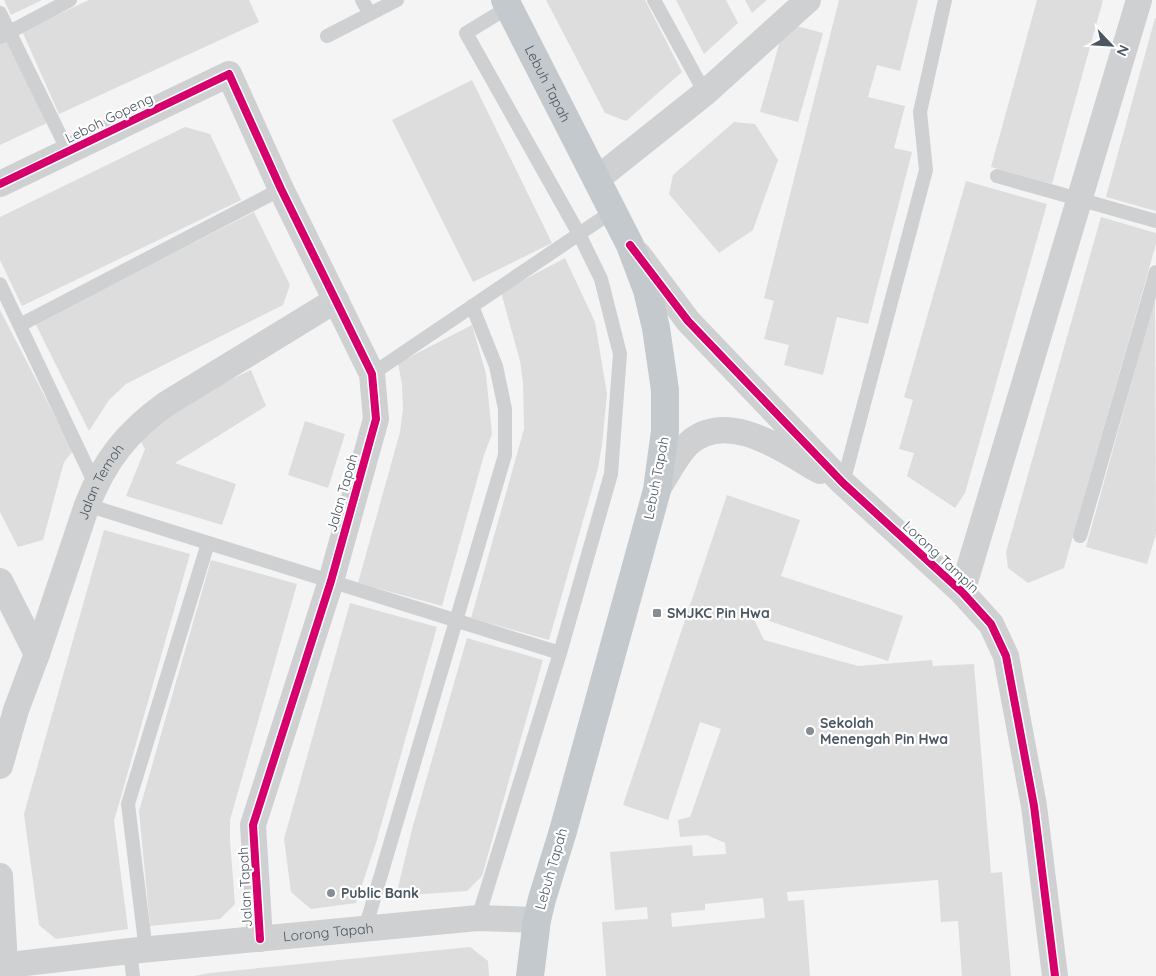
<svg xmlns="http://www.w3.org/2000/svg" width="1156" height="976" font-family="Quicksand,sans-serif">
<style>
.building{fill:#ddddde;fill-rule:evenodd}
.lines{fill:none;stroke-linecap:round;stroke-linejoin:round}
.service{stroke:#ced0d2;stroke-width:14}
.minor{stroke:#ced0d2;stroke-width:26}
.trunk{stroke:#c4c9cd;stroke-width:28}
.cycleway-casing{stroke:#fff;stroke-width:11}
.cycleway{stroke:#d6006c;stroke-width:8}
.poi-dot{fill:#868d94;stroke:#fff;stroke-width:2}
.labels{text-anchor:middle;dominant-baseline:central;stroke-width:4.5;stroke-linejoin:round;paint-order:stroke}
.street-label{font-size:14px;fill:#4a5661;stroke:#fff}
.poi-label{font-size:14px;font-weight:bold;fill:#4a5661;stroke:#fff;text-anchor:start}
</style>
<rect width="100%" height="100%" fill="#f4f4f4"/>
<!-- building -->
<g class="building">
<path d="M4 0H42L11 15Z"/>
<path d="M89 0H249L259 22 59 114 22 31Z"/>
<path d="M546 0H645L682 72 626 121 605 113Z"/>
<path d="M676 0H726L738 23 704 54Z"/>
<path d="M745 0H767L752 13Z"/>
<path d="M839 0H918L900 71 877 65 868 97 905 106 894 148 912 152 868 324 837 317 823 375 784 365 789 345 764 339 774 301 764 298Z"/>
<path d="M1037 0H1103L1052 184 991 167Z"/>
<path d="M1155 18H1156V211L1106 197Z"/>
<path d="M785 23 823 33 798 122 760 112Z"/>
<path d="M8 39 47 123 0 145V42Z"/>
<path d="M472 80 552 243 473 282 392 120Z"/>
<path d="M734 122 755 124 778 160 753 230 719 253 669 194 673 175Z"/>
<path d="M185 127 210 134 241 200 22 306 0 260V217Z"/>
<path d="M966 181 1047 204 965 493 955 508 907 476 914 453 899 449 913 400 904 397Z"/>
<path d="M254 212 290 285 283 305 126 384 109 400 89 431 35 323Z"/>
<path d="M1101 217 1156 233V244L1064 568 1028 583 1008 568 1006 552Z"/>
<path d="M565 258 595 322 607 394 602 445 598 468 549 640 471 618 524 429 523 382 520 361 501 292Z"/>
<path d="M1155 298 1156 534 1147 564 1086 547Z"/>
<path d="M0 310 73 451 64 462 43 540 18 547 0 512Z"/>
<path d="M472 325 486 374 492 434 484 455 442 606 358 583 400 432 403 409 402 385 398 363Z"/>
<path d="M251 370 266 406 175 463 236 484 222 525 126 496 145 449 139 438 175 406Z"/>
<path d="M305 421 345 434 328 488 288 475Z"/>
<path d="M727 495 800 520 781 576 903 616 888 661 752 615 764 640 858 666 932 660 933 666 974 664 991 873 1002 872 1011 976H962L958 921 941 922 938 880 787 892 788 901 804 900 810 976H606L602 922 648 919 647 907 615 910 610 852 692 845 693 856 726 854 725 843 707 835 680 837 678 820 690 817 721 729 700 722 668 820 623 805ZM763 898 765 918 672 927 671 913 705 910V904Z"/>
<path d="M104 530 190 554 114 821 128 929 56 939 39 925 24 814Z"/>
<path d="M211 560 297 584 230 820V841L235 904 220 919 150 926 139 811Z"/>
<path d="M350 603 437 627 376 843 356 903 311 909 291 892 284 839Z"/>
<path d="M467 638 543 660 482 876 467 891 396 896 412 829Z"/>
<path d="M470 947 488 961 489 976H194L210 973Z"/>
</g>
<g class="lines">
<!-- service -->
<g class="service">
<path d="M362 0 370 14"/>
<path d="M654 0 705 93"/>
<path d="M0 13 68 151"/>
<path d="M327 36 397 0"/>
<path d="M0 37 70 0"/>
<path d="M997 176 1156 221"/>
<path d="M0 284 95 484"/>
<path d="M20 325 281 189"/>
<path d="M372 374 613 211"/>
<path d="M843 483 926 170 920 112 945 0"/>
<path d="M87 505 560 653"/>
<path d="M1080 536 1156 272"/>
<path d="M478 918 560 653 611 474 620 354 601 279 579 234 466 33 509 7"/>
<path d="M365 929 505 455V409L496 366 472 306"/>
<path d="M130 951 133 976"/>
<path d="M146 951 128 804 208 543"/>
</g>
<!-- minor -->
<g class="minor">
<path d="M597 179 705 93 808 0"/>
<path d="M0 184 229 74 281 189 372 374 376 419 331 581 253 825 260 939"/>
<path d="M638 254 688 321 843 483 962 592 991 624 1006 656 1034 806 1055 976"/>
<path d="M657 490C667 475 675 458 687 445 726 407 784 451 820 471"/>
<path d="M0 581 37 654"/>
<path d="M962 592 1139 0"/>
<path id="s1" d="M0 766 16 710 37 654 87 505C105 460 127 432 166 404L336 300"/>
<path d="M0 876 5 965"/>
<path id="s2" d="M0 966 130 951 478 918 537 920"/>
</g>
<!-- trunk -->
<path class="trunk" id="s3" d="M505 0 630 245 647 290 656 328 665 390V431L657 490 563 831 542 899 537 920 530 976"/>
<defs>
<g id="cycleway">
<path d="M0 184 229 74 281 189 372 374 376 419 331 581 253 825 260 939"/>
<path d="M630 245 688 321 843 483 962 592 991 624 1006 656 1034 806 1055 976"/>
</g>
</defs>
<!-- cycleway casing -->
<use href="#cycleway" class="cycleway-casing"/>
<!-- cycleway -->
<use href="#cycleway" class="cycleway"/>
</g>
<!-- markers -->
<g class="poi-dot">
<rect x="652" y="608" width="10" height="10" rx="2.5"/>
<circle cx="810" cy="731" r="5"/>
<circle cx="331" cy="893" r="5"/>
</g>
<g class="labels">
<!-- street labels -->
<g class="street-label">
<text stroke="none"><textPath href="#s3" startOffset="94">Lebuh Tapah</textPath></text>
<text transform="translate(109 118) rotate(-26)">Leboh Gopeng</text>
<text transform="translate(656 478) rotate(-79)">Lebuh Tapah</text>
<text stroke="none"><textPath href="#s1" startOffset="302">Jalan Temoh</textPath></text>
<text transform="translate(342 493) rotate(-74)">Jalan Tapah</text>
<text transform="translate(941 557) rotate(43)">Lorong Tampin</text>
<text transform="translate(551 869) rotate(-74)">Lebuh Tapah</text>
<text transform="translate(245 887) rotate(-93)">Jalan Tapah</text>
<text stroke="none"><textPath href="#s2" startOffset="330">Lorong Tapah</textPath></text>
</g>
<!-- poi labels -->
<g class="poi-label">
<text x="667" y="613">SMJKC Pin Hwa</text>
<text x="820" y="723">Sekolah<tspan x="820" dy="16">Menengah Pin Hwa</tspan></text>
<text x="341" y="893">Public Bank</text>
</g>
</g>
<!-- north arrow -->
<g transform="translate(1111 45) rotate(115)" stroke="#ffffff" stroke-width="4" paint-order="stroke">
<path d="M0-4L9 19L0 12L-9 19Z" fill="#4a5661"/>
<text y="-8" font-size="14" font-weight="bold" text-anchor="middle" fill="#4a5661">N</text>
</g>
</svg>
